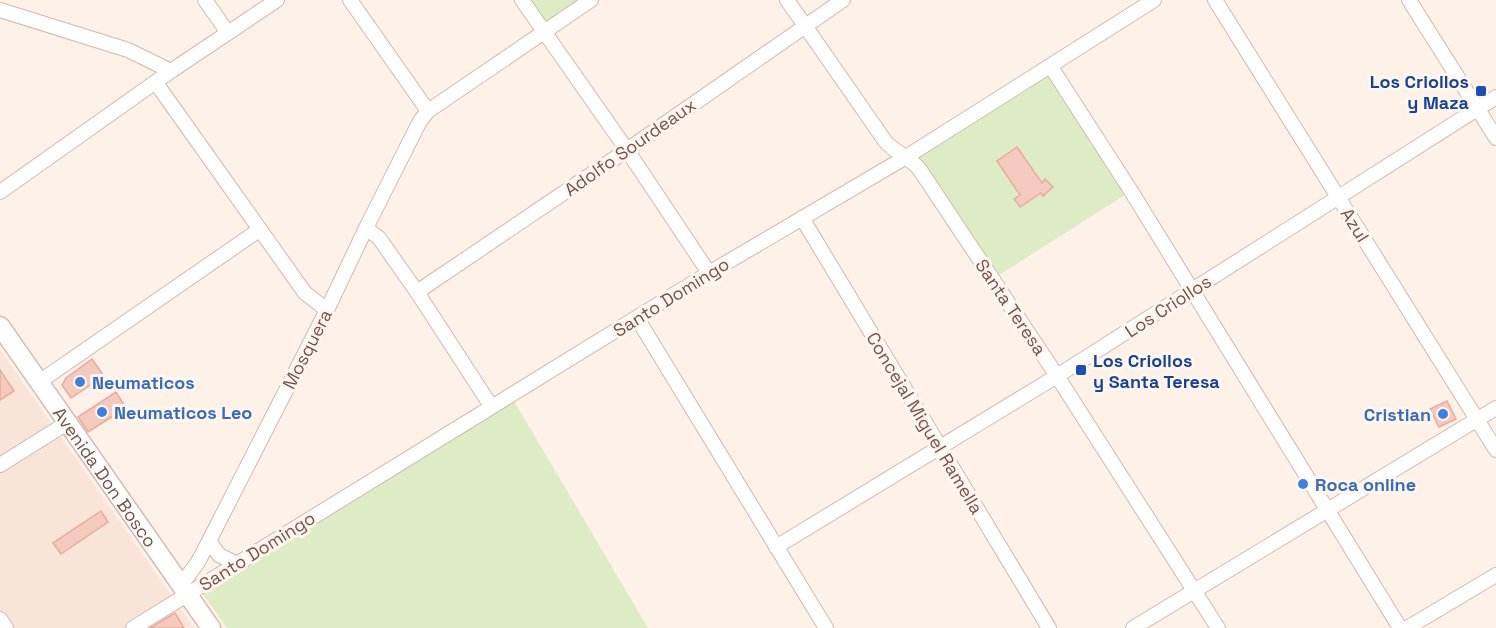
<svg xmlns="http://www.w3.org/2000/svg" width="1496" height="628" font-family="'Space Grotesk',sans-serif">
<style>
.residential{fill:#f8e4d9}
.green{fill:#ddecc5}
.building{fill:#f4c9be;stroke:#e8ab9d;stroke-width:1.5}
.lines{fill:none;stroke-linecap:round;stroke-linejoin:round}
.street-casing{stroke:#d3b8af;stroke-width:16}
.secondary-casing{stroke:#d8b9af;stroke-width:21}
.street{stroke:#fff;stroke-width:14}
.secondary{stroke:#fff;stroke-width:18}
.transit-dot{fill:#1a4fb4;stroke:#fff6ef;stroke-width:2}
.shop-dot{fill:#3f7fe0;stroke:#fff6ef;stroke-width:2}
.labels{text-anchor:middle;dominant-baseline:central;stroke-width:6;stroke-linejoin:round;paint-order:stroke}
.transit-label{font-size:18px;font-weight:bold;fill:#164399;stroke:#fff6ef;text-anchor:end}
.street-label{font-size:18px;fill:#79514a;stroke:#fff6ef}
.shop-label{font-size:18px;font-weight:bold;fill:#366cbe;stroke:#fff6ef;text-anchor:start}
</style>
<rect width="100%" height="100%" fill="#fdf1e8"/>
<!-- residential -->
<path class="residential" d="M0 350 194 628H0Z"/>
<!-- green -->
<g class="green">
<path d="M522 0H591L544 32Z"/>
<path d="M1051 67 1131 191 993 279 906 157Z"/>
<path d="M511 396 648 628H227L203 594Z"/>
</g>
<!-- building -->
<g class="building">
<path d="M1017 147 1042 183 1045 179 1053 187 1043 196 1041 193 1020 207 1014 199 1020 195 997 161Z"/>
<path d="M92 359 104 376 71 398 62 385 66 378Z"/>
<path d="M0 370 14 391 0 400Z"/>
<path d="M116 392 126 408 88 432 78 417Z"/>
<path d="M1447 401 1456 419 1439 427 1430 409Z"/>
<path d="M101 511 108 522 61 554 53 543Z"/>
<path d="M175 613 184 628H150Z"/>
</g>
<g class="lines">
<defs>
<g id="street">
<path d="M205 0 228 33"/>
<path d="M350 0 428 111"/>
<path d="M522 0 627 150 709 273"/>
<path d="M787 0 885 141C895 153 910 157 920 170L1057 376 1218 628"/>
<path d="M1215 0 1496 450"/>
<path d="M1409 0 1496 138"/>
<path d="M0 10 128 50 171 71"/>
<path d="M1051 67 1131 191 1400 628"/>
<path d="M156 83 305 293 327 310"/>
<path d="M0 192 171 71 277 0"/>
<path d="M802 218 1049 628"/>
<path d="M366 228 379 238 417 292 491 406"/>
<path d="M417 292 627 150 843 0"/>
<path d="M637 318 826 628"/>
<path d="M39 382 259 230"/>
<path d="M0 465 67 423"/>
<path d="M209 541 219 555 237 564"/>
<path d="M776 547 1057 376 1496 97"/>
<path d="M181 585 198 562 209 541 327 310 366 228 420 121 428 111 591 0"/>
<path d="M0 619 6 628"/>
<path d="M133 628 709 273 906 157 1154 0"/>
<path d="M1133 628 1496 408"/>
<path d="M1407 628 1496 575"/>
</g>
<g id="secondary">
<path id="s1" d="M0 326 211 628"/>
</g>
</defs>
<!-- street casing -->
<use href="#street" class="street-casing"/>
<!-- secondary casing -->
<use href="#secondary" class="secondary-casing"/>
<!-- street -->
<use href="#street" class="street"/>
<!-- secondary -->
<use href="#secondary" class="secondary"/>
</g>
<!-- markers -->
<g class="transit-dot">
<rect x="1475" y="85" width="12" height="12" rx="3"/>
<rect x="1075" y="364" width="12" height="12" rx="3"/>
</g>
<g class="shop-dot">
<circle cx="80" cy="382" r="6"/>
<circle cx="102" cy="412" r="6"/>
<circle cx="1443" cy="414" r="6"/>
<circle cx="1303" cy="484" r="6"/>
</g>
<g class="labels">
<!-- transit labels -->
<g class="transit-label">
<text x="1469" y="81">Los Criollos<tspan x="1469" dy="21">y Maza</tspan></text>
<text x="1093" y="360" text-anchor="start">Los Criollos<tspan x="1093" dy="21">y Santa Teresa</tspan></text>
</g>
<!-- street labels -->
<g class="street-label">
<text transform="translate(630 147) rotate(-35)">Adolfo Sourdeaux</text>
<text transform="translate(1355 225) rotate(58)">Azul</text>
<text transform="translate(671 297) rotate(-32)">Santo Domingo</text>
<text transform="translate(1168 306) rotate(-33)">Los Criollos</text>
<text transform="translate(1011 307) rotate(56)">Santa Teresa</text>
<text transform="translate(307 349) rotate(-63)">Mosquera</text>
<text transform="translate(925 423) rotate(59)">Concejal Miguel Ramella</text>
<text stroke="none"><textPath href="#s1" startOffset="184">Avenida Don Bosco</textPath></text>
<text transform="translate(257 551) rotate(-32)">Santo Domingo</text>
</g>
<!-- shop labels -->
<g class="shop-label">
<text x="92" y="382">Neumaticos</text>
<text x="114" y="412">Neumaticos Leo</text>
<text x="1431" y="414" text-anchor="end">Cristian</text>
<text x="1315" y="484">Roca online</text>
</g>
</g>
</svg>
